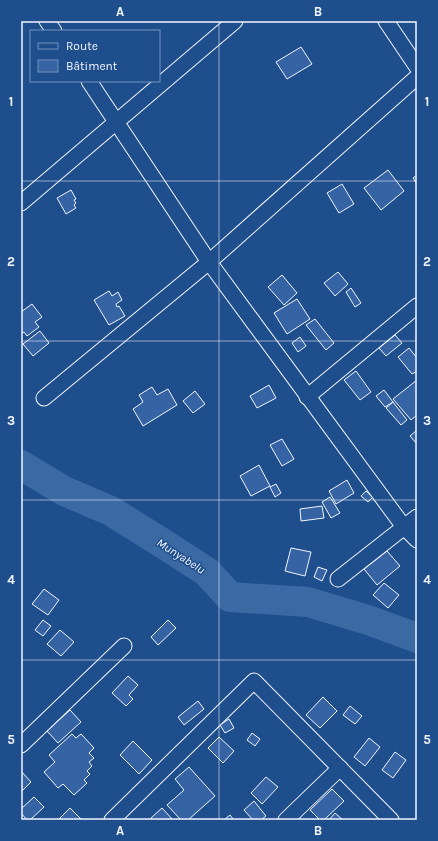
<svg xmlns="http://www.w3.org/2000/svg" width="438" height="841" font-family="Karla,sans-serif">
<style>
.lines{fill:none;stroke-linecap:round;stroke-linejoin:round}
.river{stroke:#3b69a3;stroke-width:30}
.building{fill:#3563a3;stroke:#f2f6ff}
.minor-casing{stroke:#f2f6ff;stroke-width:17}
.minor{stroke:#1f4e8c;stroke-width:15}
.grid{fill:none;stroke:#f2f6ff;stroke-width:1;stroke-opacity:0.55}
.labels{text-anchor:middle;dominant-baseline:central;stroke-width:3;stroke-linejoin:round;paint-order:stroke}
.water-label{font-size:12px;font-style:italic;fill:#f2f6ff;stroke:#1f4e8c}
.neatline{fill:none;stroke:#f2f6ff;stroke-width:1.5}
.grid-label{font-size:13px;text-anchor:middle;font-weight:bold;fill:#f2f6ff}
</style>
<rect width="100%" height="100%" fill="#1f4e8c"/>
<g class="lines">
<!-- river -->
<path class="river" d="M21 465 64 491 111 511 159 541 207 572 230 597 308 602 371 621 417 638"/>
</g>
<!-- building -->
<g class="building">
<path d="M301 47 312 64 287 79 276 62Z"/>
<path d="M388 170 404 191 381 210 364 188Z"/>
<path d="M417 175V184L413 178Z"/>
<path d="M342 184 354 204 339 213 327 193Z"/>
<path d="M71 190 76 199 74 200 76 203 74 205 76 208 66 214 57 198Z"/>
<path d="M338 272 348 284 335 296 324 283Z"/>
<path d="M282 275 297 293 284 305 268 287Z"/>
<path d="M351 288 361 303 355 307 346 292Z"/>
<path d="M109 291 112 296 118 292 122 300 116 304 117 307 119 306 125 316 109 325 94 300Z"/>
<path d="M297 299 310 319 287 334 274 313Z"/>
<path d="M32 304 42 317 35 322 39 327 27 336 24 332 21 334V312Z"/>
<path d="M315 319 334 343 326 350 306 325Z"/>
<path d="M40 331 49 343 33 356 23 344Z"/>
<path d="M395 335 402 343 386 356 379 348Z"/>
<path d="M300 337 306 346 298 352 292 343Z"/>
<path d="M409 348 417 358V371L412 374 398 357Z"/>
<path d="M356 371 371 392 360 400 344 380Z"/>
<path d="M417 380V415L411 420 393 399Z"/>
<path d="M269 385 276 398 257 408 250 396Z"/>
<path d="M152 387 157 395 168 389 177 405 143 426 133 409 143 402 139 395Z"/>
<path d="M384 390 393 402 385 407 376 396Z"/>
<path d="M195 391 205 404 193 413 183 401Z"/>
<path d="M393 402 407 420 401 425 386 408Z"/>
<path d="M417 430V444L410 436Z"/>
<path d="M282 439 294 459 282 466 270 445Z"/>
<path d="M259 465 270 486 251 496 240 476Z"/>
<path d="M347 480 354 493 336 504 329 491Z"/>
<path d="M276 484 281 493 275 497 270 487Z"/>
<path d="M366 491 373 497 368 502 361 496Z"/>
<path d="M330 497 340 513 331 518 322 502Z"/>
<path d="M322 506 324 518 301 521 300 509Z"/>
<path d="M291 548 311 552 305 576 285 571Z"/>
<path d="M387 551 400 566 377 585 364 569Z"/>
<path d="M318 567 327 570 322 581 314 577Z"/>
<path d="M384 583 399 595 388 608 373 595Z"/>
<path d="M44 589 59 600 48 615 32 604Z"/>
<path d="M43 620 51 626 43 636 35 630Z"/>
<path d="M168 620 176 628 158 645 151 637Z"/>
<path d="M60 630 74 642 61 656 47 644Z"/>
<path d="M128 676 138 685 129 695 133 699 126 706 112 693Z"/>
<path d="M323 697 337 711 320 728 306 715Z"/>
<path d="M198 701 204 709 184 725 178 717Z"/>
<path d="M350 706 362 716 355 724 343 715Z"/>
<path d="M70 710 81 722 58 743 47 731Z"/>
<path d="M229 719 234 728 225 733 220 725Z"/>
<path d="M252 733 260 739 255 746 247 740Z"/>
<path d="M72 734 76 738 81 734 94 748 89 753 94 758 89 762 92 766 87 771 90 774 84 780 87 783 74 795 63 784 58 788 44 772 55 762 49 755Z"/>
<path d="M219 737 234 751 223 763 208 748Z"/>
<path d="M369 738 380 747 365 766 354 757Z"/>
<path d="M133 741 152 760 139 774 120 755Z"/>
<path d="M395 752 406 760 393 778 382 770Z"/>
<path d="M189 767 215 796 188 820H181L167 805 184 790 175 779Z"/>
<path d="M21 771 31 782 21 792Z"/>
<path d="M266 777 278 787 262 804 251 793Z"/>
<path d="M332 789 344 801 324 820H320L310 810Z"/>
<path d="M34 797 44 807 30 820H27L21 813V809Z"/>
<path d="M254 801 266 816 261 820H253L244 810Z"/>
<path d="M70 808 82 820H58Z"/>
<path d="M162 808 173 820H152L151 818Z"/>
<path d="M335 813 343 820H329Z"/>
<path d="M230 815 234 820H224Z"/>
</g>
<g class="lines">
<defs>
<g id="minor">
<path d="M47 21 54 31"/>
<path d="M386 21 417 67"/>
<path d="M89 81 209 262 404 527 417 540"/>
<path d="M21 203 235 21"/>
<path d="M307 397 417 306"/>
<path d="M44 398 209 262 417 77"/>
<path d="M338 579 417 517"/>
<path d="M21 745 124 646"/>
<path d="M112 820 254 681 391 820"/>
<path d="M286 820 340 768"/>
</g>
</defs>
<!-- minor casing -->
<use href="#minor" class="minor-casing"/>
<!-- minor -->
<use href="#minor" class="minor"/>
</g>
<!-- grid -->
<path class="grid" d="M219 21V820M21 181H417M21 341H417M21 500H417M21 660H417"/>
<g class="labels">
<!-- water labels -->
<g class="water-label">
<text transform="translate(181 556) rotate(33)">Munyabelu</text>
</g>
</g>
<!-- border -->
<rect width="438" height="841" fill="none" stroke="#1f4e8c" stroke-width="44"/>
<!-- legend -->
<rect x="30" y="30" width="130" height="52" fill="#1f4e8c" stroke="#7391ba"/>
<rect x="38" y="43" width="20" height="6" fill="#1f4e8c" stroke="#7391ba"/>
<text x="66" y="50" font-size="12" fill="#f2f6ff">Route</text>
<rect x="38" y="60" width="20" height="12" fill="#3563a3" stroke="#7391ba"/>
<text x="66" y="70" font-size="12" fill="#f2f6ff">Bâtiment</text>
<rect x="22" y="22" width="394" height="797" class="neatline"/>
<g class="grid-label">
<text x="120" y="16">A</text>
<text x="318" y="16">B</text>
<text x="11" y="106">1</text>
<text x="427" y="106">1</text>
<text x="11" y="266">2</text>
<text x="427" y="266">2</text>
<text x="11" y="425">3</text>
<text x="427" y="425">3</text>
<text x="11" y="584">4</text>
<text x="427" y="584">4</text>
<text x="11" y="744">5</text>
<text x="427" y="744">5</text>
<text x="120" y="835">A</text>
<text x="318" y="835">B</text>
</g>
</svg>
